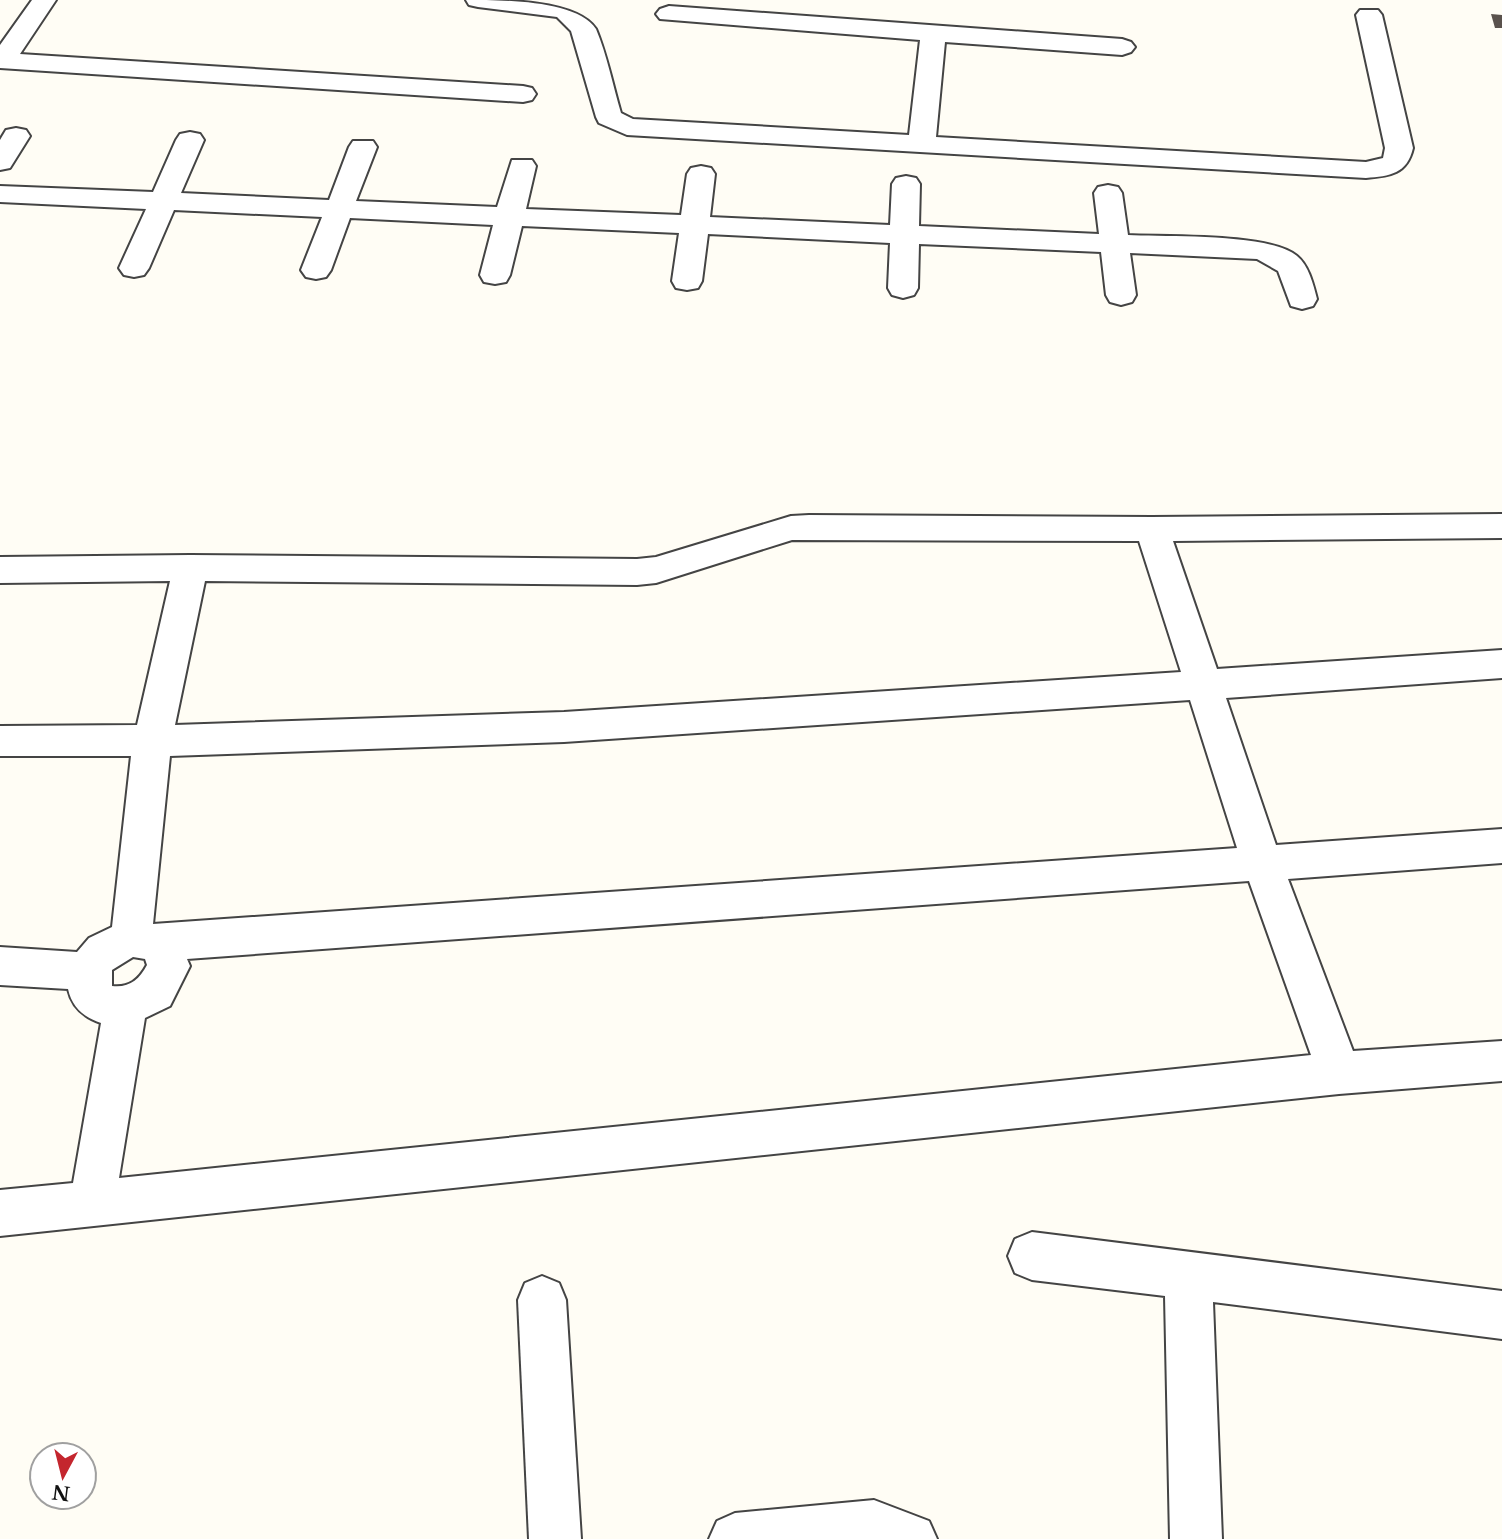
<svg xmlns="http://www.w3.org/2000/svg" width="1502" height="1539" font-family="'Libre Baskerville',serif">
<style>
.building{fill:#5a524d}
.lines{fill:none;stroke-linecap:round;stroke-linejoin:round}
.minor-casing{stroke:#444;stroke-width:4}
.minor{fill:#fff;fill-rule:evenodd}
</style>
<rect width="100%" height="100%" fill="#fffdf5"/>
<!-- building -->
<path class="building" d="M1491 14 1502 15V28H1495Z"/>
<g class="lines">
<defs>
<g id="minor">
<path d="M32 0H56L20 54 523 86 532 88 536 94 532 100 523 102 0 68V45Z"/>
<path d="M466 0C503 0 577 0 596 29 607 55 613 86 621 113L633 119 909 135 920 40 660 19 656 14 660 9 669 6 1122 39 1131 42 1135 47 1131 52 1122 55 945 42 936 137 1366 162 1383 158 1385 148 1356 15 1360 10H1378L1382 15 1413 148C1407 174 1390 176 1366 178L627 135 599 123 596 117 571 31 557 17 478 7 469 5Z"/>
<path d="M16 128 26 130 30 136 10 168 0 170V140L6 130Z"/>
<path d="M190 132 200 134 204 140 181 193 329 200 349 147 353 141H373L377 147 356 201 497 207 512 160H532L536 166 526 209 681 215 687 174 691 168 701 166 711 168 715 174 710 217 890 225 892 184 896 178 906 176 916 178 920 184 919 226 1099 234 1094 193 1098 187 1108 185 1118 187 1122 193 1128 235C1165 237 1271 233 1297 256 1309 266 1313 284 1317 299L1313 306 1302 309 1291 306 1278 271 1257 259 1130 253 1136 295 1132 302 1121 305 1110 302 1106 295 1101 252 919 244 918 288 914 295 903 298 892 295 888 288 890 243 708 234 702 281 698 288 687 290 676 288 672 281 679 233 522 226 510 275 506 282 495 284 484 282 480 275 493 225 350 218 331 270 326 277 316 279 306 277 301 270 322 217 174 210 149 268 144 275 134 277 124 275 119 268 146 209 0 202V186L153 192 176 140 180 134Z"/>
<path d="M1502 514V538L1173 541 1217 669 1502 650V678L1226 698 1276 845 1502 829V863L1288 879 1353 1051 1502 1041V1081L1339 1094 0 1236V1190L73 1183 101 1023C83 1017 72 1007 68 989L0 985V947L77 952 89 938 112 927 131 756H0V726L137 725 170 581 0 583V557L190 555 637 559 656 557 791 516 809 515 1152 517ZM792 540 1139 541 1181 672 564 712 175 725 205 581 637 585 656 583ZM1190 700 1237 848 153 924 170 756 564 742ZM1249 881 1311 1055 119 1178 145 1018 170 1006 190 966 187 959ZM133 957 145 959 147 965C139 980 129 988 112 986V970Z"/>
<path d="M1032 1232 1502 1291V1339L1213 1302 1222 1539H1170L1165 1296 1032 1280 1015 1273 1008 1256 1015 1239Z"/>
<path d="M542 1276 559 1283 566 1300 581 1539H529L518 1300 525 1283Z"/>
<path d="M874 1500 929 1521 937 1539H709L717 1521 735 1513Z"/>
</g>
</defs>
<!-- minor casing -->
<use href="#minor" class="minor-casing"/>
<!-- minor -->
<use href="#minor" class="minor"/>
</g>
<!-- north arrow -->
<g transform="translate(63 1476) rotate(187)"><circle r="33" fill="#ffffff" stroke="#a0a0a0" stroke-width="2"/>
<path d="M0-5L12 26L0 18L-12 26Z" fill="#c4262e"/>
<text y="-10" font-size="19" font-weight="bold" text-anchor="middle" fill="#111111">N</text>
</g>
</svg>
